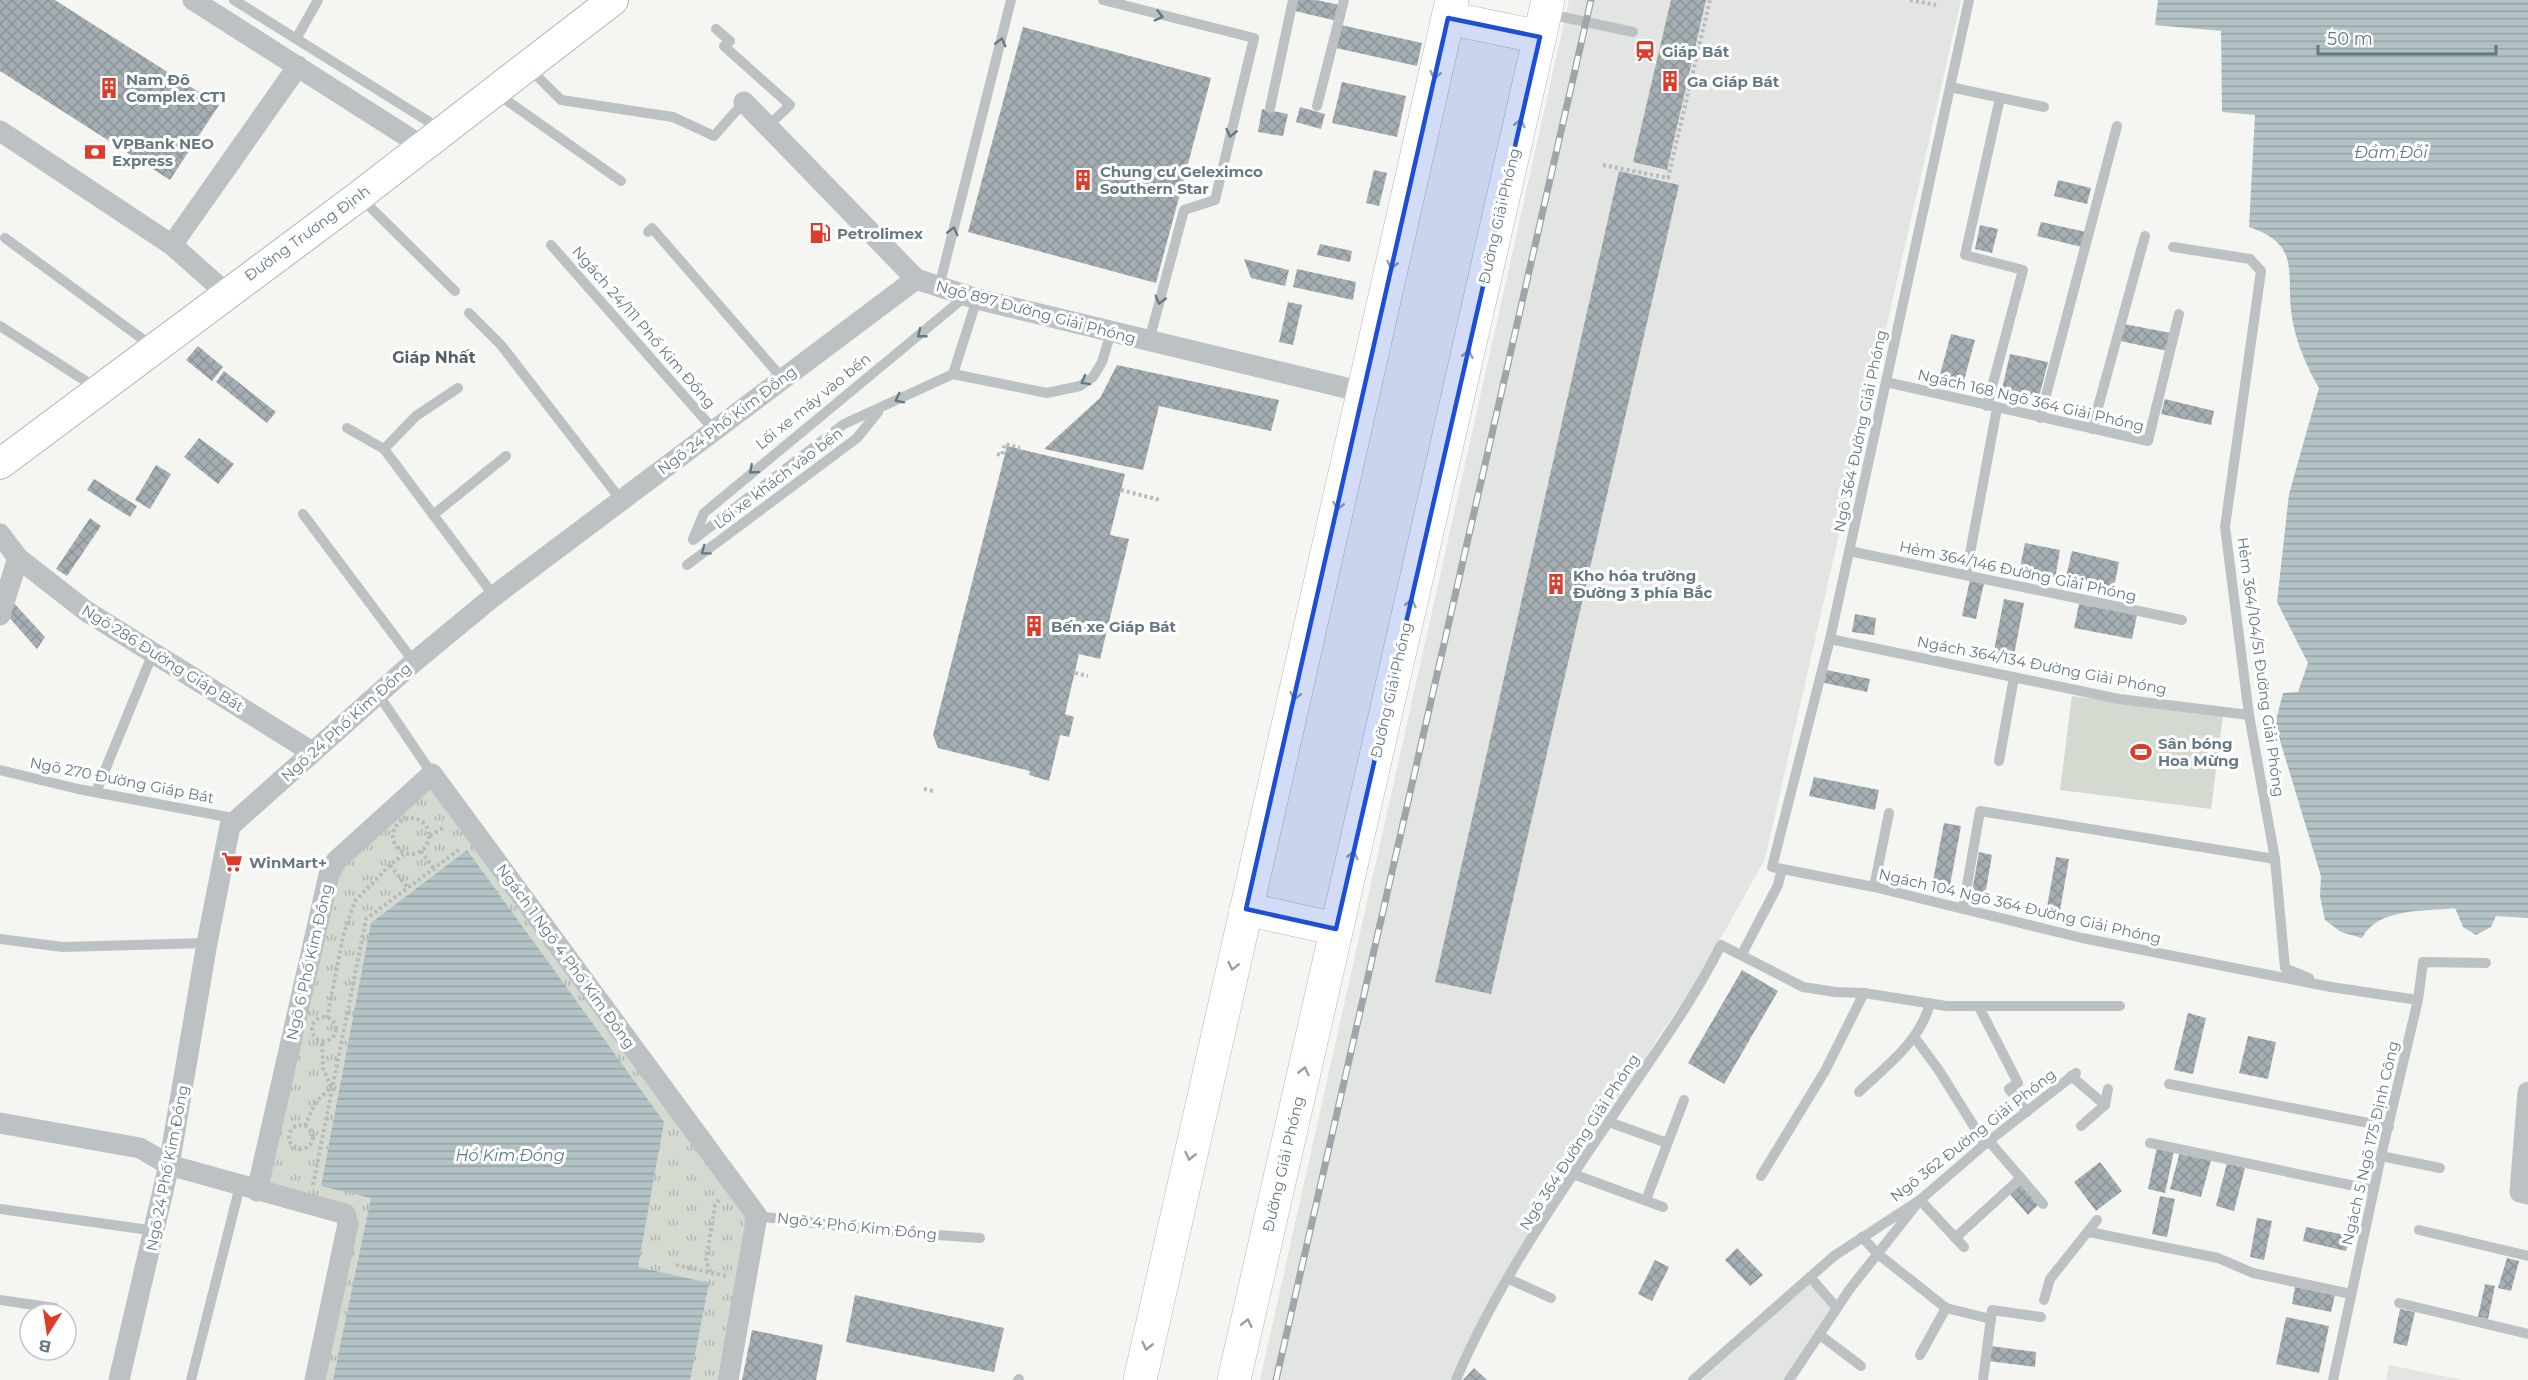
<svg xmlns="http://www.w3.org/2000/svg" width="2528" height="1380" font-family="Montserrat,sans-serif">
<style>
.built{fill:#e3e5e3}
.grass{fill:url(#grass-tufts)}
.garden{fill:#d5dad1}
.water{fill:url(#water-rules)}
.building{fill:url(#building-cross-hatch)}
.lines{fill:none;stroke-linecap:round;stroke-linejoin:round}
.secondary-casing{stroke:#afb6b9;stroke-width:32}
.primary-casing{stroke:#b0b6b9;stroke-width:34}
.path{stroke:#b7bbbc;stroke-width:4;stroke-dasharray:3 3;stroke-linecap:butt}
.lane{stroke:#bcc2c4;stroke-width:10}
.street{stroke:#bcc2c4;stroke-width:21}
.secondary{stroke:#fff;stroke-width:30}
.primary{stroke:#fff;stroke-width:33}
.rail-casing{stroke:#9ea6aa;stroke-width:7}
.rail{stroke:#fff;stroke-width:4.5;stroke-dasharray:14;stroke-linecap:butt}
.oneway{stroke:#657982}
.oneway2{stroke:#93a1a8}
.marked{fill:#1d4ed8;fill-opacity:0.2;stroke:#1d4ed8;stroke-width:4.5;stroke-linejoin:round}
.labels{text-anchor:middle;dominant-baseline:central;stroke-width:6;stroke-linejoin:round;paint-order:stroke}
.poi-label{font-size:15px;font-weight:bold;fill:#657982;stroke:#fff;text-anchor:start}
.street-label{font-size:15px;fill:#657982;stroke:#fff}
.water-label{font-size:16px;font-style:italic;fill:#617b7f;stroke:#fff}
.neighbourhood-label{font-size:16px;font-weight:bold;fill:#536167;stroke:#fff}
</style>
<defs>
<pattern id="grass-tufts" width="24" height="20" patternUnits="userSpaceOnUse" patternTransform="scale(1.5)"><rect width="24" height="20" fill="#d5dad1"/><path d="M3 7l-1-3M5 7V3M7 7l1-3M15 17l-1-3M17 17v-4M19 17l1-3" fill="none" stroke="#b0b6af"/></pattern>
<pattern id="water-rules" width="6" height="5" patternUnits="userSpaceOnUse" patternTransform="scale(1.5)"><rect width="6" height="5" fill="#b3c3c5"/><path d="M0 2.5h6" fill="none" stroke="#95a3a5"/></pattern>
<pattern id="building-cross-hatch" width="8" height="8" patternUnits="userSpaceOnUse" patternTransform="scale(1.5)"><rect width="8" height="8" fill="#a5afb3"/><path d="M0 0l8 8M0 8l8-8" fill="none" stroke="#8a9397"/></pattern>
</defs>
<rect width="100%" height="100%" fill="#f5f5f2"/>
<!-- built -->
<g class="built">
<path d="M1569 0H1961L1765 859 1698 979 1657 1039 1451 1380H1260Z"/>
<path d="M1812 1281 1834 1309 1785 1380H1702Z"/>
<path d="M2389 1365 2462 1380H2386Z"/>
</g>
<!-- grass -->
<path class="grass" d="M432 783 749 1217 717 1380H321L355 1220 265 1185 336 875Z"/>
<!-- garden -->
<path class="garden" d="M2072 696 2223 715 2211 809 2060 790Z"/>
<!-- water -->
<g class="water">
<path d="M2158 0H2528V918L2496 916 2491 927 2476 935 2463 927 2455 908C2423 912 2379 907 2362 938L2341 932 2325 920 2320 896 2321 876 2275 724 2283 693 2298 692 2308 663 2277 602 2289 494 2319 388C2307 367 2296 343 2292 318 2285 274 2303 245 2249 227L2255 115 2222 112 2221 31 2155 25Z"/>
<path d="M467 850 664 1122 638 1267 709 1283 690 1380H333L371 1198 321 1186 371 923Z"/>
</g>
<!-- building -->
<g class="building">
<path d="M0 0H55L219 105 170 180 0 71Z"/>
<path d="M1298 0H1316L1340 5 1337 21 1295 11Z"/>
<path d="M1671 0H1706L1667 170 1633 162Z"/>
<path d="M1341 25 1422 43 1417 66 1336 48Z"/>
<path d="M1023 27 1211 78 1156 283 968 232Z"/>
<path d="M1342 82 1406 96 1397 137 1332 123Z"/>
<path d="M1300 107 1325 114 1321 129 1296 122Z"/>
<path d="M1262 109 1288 114 1283 136 1258 132Z"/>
<path d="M1374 170 1387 173 1379 206 1366 203Z"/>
<path d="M1619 171 1679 185 1491 994 1435 982Z"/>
<path d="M2058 180 2091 188 2087 204 2054 196Z"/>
<path d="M2041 222 2086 232 2082 247 2037 236Z"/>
<path d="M1980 225 1998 229 1992 253 1975 249Z"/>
<path d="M1320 244 1352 251 1350 262 1317 255Z"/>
<path d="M1244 259 1289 270 1285 286 1251 278Z"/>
<path d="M1297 269 1356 282 1353 300 1293 287Z"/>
<path d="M1288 302 1302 305 1293 345 1279 342Z"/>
<path d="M2124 324 2171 333 2168 351 2120 341Z"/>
<path d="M1951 334 1975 340 1963 384 1939 378Z"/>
<path d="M198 346 223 367 212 381 186 360Z"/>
<path d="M2010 354 2048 362 2039 397 2002 389Z"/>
<path d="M1117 365 1279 400 1271 431 1159 406 1143 470 1044 449 1100 398Z"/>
<path d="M224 371 276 412 267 423 216 382Z"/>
<path d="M2165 399 2214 411 2211 425 2161 414Z"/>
<path d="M199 438 234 464 218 484 184 457Z"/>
<path d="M1007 446 1125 474 1110 535 1129 539 1100 659 1079 654 1065 714 1074 717 1069 737 1060 735 1049 781 1029 775 1030 771 938 748 933 735Z"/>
<path d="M156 465 171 474 150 509 135 500Z"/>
<path d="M94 479 137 506 130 517 87 490Z"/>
<path d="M90 518 101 526 67 576 56 569Z"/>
<path d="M2025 543 2060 550 2055 579 2019 572Z"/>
<path d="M2072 551 2119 562 2114 587 2066 577Z"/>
<path d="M1970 580 1984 583 1976 619 1962 616Z"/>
<path d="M2004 599 2024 603 2013 660 1993 656Z"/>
<path d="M12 601 45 637 37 649 6 614Z"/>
<path d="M2079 604 2137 615 2132 639 2074 628Z"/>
<path d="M1855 614 1876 618 1874 635 1852 632Z"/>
<path d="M1822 669 1870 679 1867 692 1820 682Z"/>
<path d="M1814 777 1879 790 1875 810 1809 796Z"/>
<path d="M1944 823 1961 826 1950 885 1933 881Z"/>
<path d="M1979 852 1992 855 1985 895 1972 892Z"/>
<path d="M2056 857 2069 859 2060 910 2047 907Z"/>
<path d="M1742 970 1778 991 1724 1084 1688 1063Z"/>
<path d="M2188 1013 2206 1018 2193 1074 2174 1070Z"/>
<path d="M2248 1036 2276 1042 2268 1079 2239 1073Z"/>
<path d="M2157 1147 2174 1151 2165 1193 2148 1189Z"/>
<path d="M2180 1152 2211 1160 2201 1197 2170 1189Z"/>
<path d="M2100 1162 2122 1191 2096 1211 2074 1182Z"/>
<path d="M2227 1163 2245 1168 2234 1211 2216 1206Z"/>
<path d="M2020 1184 2038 1205 2028 1215 2009 1193Z"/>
<path d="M2160 1196 2175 1199 2167 1237 2152 1234Z"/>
<path d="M2257 1218 2272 1221 2264 1260 2250 1257Z"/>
<path d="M2306 1227 2350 1236 2346 1251 2303 1241Z"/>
<path d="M1737 1248 1763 1275 1750 1286 1725 1260Z"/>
<path d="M2507 1258 2519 1261 2511 1291 2498 1288Z"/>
<path d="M1655 1260 1669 1267 1652 1301 1638 1294Z"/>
<path d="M2485 1284 2495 1286 2488 1319 2478 1317Z"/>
<path d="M2295 1287 2335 1295 2331 1312 2292 1304Z"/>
<path d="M855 1295 1004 1328 994 1372 846 1342Z"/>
<path d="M2400 1309 2415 1312 2407 1346 2393 1343Z"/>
<path d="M2286 1317 2329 1326 2319 1373 2276 1364Z"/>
<path d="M752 1330 823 1345 816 1380H742Z"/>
<path d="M1990 1346 2036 1352 2035 1367 1988 1361Z"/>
<path d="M1474 1368 1487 1380H1463Z"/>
</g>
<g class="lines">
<defs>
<path id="secondary" d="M0 464 359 196 613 0"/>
<g id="primary">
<path d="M1448 18 1540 37"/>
<path d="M1246 909 1336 929"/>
<path d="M1140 1380 1452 0"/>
<path d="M1234 1380 1548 0"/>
</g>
</defs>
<!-- secondary casing -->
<use href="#secondary" class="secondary-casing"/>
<!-- primary casing -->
<use href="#primary" class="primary-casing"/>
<!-- path -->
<g class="path">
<path d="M1910 0 1936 5"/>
<path d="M1603 165 1668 178 1710 0"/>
<path d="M997 454 1002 455 1005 444 1020 448"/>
<path d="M1121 490 1160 500"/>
<path d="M1075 673 1088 676"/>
<path d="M924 789 933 791"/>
<circle cx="411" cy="836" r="18"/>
<path d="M430 836 444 827"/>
<path d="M421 851 434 869"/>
<path d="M404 854 390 865 408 888"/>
<circle cx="324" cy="1029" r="12"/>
<path d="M327 1018 344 932 355 901 390 865"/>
<circle cx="301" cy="1137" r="12"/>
<path d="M305 1126 315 1103 331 1087 323 1068 322 1041"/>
<path d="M313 1185 366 919 460 849"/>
<path d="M676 1265 726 1276"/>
<path d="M710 1272 706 1261 715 1205 719 1200"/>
</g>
<!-- lane -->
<g class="lane">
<path d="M234 0 442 130"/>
<path d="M1103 0 1254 38 1215 200 1184 210 1149 341"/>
<path d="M1969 0 1830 639 1772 867 1874 887 2082 938 2331 987 2418 1000 2381 1156 2333 1380"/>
<path d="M1549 14 1633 32"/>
<path d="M716 29 730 41 724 46 790 105 769 125"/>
<path d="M296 39 318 0"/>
<path d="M529 68 561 100 673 117 714 136 744 102"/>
<path d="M1950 87 2044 107"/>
<path d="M496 93 621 181"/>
<path d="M1317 106 1344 0"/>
<path d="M1270 108 1293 0"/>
<path d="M361 198 455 291"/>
<path d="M648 232 652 228 782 378"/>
<path d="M5 238 152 346"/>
<path d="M551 245 714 430"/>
<path d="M2173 247 2250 259 2261 271 2225 527 2249 715 2275 859 2285 968 2309 978"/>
<path d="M939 287 1011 0"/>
<path d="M469 313 501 345 621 500"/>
<path d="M0 326 98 389"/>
<path d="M953 374 977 299"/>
<path d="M1886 382 2148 441 2179 314"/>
<path d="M1987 406 2023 270 1965 255 2000 98"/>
<path d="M2040 418 2117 126"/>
<path d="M347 428 384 449 494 596"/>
<path d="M2092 429 2145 236"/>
<path d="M384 449 416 416 458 388"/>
<path d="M303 514 414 662"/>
<path d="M433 515 506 456"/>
<path d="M693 539 704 513 966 296"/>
<path d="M693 540 844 424 953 374 1047 393 1080 386 1093 377 1102 362 1111 332"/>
<path d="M1849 551 2182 620"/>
<path d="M687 565 857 438 878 412"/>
<path d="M1966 575 1997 408"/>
<path d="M1830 639 2119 699 2249 715"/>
<path d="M378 694 432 774"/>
<path d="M1999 761 2014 677"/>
<path d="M0 770 78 789 238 819"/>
<path d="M96 792 153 653"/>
<path d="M1874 887 1889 813"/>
<path d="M1963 908 1980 811 2275 859"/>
<path d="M0 939 63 947 207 943"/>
<path d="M1742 954 1778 885 1782 869"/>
<path d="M2418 1000 2423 962 2486 963"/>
<path d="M1979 1007 2018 1083 2009 1089 2027 1112"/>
<path d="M1915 1038 1938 1069 1985 1144"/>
<path d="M2071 1076 2105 1105 2081 1126"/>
<path d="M2169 1084 2389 1127"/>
<path d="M1859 1092C1887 1065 1920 1042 1930 1003"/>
<path d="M2105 1105 2108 1089"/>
<path d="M1609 1122 1667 1143"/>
<path d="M1989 1141 2043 1204"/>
<path d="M2150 1143 2374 1190"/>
<path d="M2381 1156 2440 1168"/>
<path d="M1573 1174 1663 1207"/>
<path d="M1761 1176 1825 1071 1864 993"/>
<path d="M1646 1200 1684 1100"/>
<path d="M0 1209 156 1231"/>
<path d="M757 1216 881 1231 980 1238"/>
<path d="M2419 1230 2528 1256"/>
<path d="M2089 1232 2218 1258 2253 1273 2351 1294"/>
<path d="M1862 1237 1878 1254 1946 1308 1991 1319"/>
<path d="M1955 1238 2021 1178"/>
<path d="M1810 1277 1837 1308"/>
<path d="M1509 1279 1551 1298"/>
<path d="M0 1300 55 1308"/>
<path d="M2044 1300 2050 1279 2097 1220"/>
<path d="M2399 1303 2528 1334"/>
<path d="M1820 1335 1861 1366"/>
<path d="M1920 1355 1946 1308"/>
<path d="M191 1380 240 1186"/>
<path d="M1018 1380 1019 1379"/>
<path d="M1456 1380C1500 1275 1574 1174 1637 1080 1667 1036 1697 993 1721 945L1803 987 1835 992 1864 993 1946 1006H2120"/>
<path d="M1693 1380 1834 1256 1920 1200 1985 1144 2076 1073"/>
<path d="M1789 1380 1849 1290 1920 1200 1964 1247"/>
<path d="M1983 1380 1992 1310 2041 1317"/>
</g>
<!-- street -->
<g class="street">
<path d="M193 0 422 146"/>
<path d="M744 102 916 279 977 299 1363 392"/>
<path d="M0 131 172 245 226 293"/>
<path d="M172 245 298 66"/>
<path d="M0 534 18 558 86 611 312 752"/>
<path d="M0 615 18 558"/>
<path d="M2528 1092 2520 1192 2528 1194"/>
<path d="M0 1123 140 1148 169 1165 345 1214 348 1224 315 1380"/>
<path d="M257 1191 329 875 336 861 432 774 757 1216 728 1380"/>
<path d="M119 1380 169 1165 207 943 230 826 414 662 494 596 916 279"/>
</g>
<!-- secondary -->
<use href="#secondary" class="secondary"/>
<!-- primary -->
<use href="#primary" class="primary"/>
<defs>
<path id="rail" d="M1276 1380 1591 0"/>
</defs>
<!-- rail casing -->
<use href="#rail" class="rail-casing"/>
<!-- rail -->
<use href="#rail" class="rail"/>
</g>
<!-- one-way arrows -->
<defs><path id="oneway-chevron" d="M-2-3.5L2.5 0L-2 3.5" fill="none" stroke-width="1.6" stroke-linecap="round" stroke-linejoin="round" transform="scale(1.5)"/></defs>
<g class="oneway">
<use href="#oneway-chevron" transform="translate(1159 16) rotate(15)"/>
<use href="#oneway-chevron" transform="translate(1001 42) rotate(-76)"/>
<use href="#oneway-chevron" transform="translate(1231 133) rotate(103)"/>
<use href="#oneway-chevron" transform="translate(953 231) rotate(-76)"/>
<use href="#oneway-chevron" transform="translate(1160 300) rotate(105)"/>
<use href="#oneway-chevron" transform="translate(921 334) rotate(142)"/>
<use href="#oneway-chevron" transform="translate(1085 381) rotate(151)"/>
<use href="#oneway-chevron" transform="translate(899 399) rotate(153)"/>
<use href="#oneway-chevron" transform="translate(753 470) rotate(139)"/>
<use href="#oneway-chevron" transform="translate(705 551) rotate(143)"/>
</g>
<g class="oneway2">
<use href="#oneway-chevron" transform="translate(1435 75) rotate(103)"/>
<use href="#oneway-chevron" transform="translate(1520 123) rotate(-77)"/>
<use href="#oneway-chevron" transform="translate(1392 265) rotate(103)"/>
<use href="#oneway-chevron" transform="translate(1468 354) rotate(-77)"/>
<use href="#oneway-chevron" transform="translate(1338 506) rotate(103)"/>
<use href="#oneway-chevron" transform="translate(1411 603) rotate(-77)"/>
<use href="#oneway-chevron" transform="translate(1295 696) rotate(103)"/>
<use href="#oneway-chevron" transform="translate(1353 855) rotate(-77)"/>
<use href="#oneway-chevron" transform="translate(1233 966) rotate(103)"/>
<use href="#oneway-chevron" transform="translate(1304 1071) rotate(-77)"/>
<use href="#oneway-chevron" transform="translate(1190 1156) rotate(103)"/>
<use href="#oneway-chevron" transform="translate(1247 1323) rotate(-77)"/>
<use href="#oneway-chevron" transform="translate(1147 1346) rotate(103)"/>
</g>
<!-- marked area -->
<path class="marked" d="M1448 18 1540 37 1336 929 1246 909Z"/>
<!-- icons -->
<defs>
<symbol id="station-bare" viewBox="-9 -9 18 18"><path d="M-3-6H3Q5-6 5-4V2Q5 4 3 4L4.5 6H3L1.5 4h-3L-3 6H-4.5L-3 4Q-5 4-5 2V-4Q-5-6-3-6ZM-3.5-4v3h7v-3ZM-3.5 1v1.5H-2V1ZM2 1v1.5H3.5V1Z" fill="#dd3c2a" stroke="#fff" stroke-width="2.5" paint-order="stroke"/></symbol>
<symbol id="building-bare" viewBox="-9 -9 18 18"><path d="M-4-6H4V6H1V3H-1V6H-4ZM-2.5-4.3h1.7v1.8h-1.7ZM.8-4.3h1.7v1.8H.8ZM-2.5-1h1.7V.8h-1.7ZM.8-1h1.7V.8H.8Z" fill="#dd3c2a" stroke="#fff" stroke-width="2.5" paint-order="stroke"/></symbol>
<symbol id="bank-bare" viewBox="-9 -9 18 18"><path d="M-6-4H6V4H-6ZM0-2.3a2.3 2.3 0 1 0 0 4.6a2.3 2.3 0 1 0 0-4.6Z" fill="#dd3c2a" stroke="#fff" stroke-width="2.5" paint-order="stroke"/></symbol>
<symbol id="fuel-bare" viewBox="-9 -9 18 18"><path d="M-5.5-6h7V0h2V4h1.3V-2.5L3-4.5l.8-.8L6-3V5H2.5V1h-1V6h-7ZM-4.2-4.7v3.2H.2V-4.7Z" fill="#dd3c2a" stroke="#fff" stroke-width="2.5" paint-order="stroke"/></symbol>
<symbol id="stadium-bare" viewBox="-9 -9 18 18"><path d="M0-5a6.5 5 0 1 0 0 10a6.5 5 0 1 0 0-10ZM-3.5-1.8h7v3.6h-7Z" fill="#dd3c2a" stroke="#fff" stroke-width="2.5" paint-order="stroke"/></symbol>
<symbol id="supermarket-bare" viewBox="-9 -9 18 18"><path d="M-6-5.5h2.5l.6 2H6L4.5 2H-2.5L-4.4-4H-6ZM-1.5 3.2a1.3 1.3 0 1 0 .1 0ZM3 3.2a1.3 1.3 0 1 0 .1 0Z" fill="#dd3c2a" stroke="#fff" stroke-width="2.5" paint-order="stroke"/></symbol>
</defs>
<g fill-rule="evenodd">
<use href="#station-bare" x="1630" y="36" width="30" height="30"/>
<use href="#building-bare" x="1655" y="66" width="30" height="30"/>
<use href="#building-bare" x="94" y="73" width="30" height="30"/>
<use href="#bank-bare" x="80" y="137" width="30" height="30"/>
<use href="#building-bare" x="1068" y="165" width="30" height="30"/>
<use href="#fuel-bare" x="805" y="218" width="30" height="30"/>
<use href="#building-bare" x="1541" y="569" width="30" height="30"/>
<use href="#building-bare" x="1019" y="611" width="30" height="30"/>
<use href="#stadium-bare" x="2126" y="737" width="30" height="30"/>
<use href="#supermarket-bare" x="217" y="847" width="30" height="30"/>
</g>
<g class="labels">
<!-- poi labels -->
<g class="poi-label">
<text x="1662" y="51">Giáp Bát</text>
<text x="126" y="79">Nam Đô<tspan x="126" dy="17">Complex CT1</tspan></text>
<text x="1687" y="81">Ga Giáp Bát</text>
<text x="112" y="143">VPBank NEO<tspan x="112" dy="17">Express</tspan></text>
<text x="1100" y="171">Chung cư Geleximco<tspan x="1100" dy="17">Southern Star</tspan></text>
<text x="837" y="233">Petrolimex</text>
<text x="1573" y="575">Kho hóa trường<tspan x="1573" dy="17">Đường 3 phía Bắc</tspan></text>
<text x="1051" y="626">Bến xe Giáp Bát</text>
<text x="2158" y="743">Sân bóng<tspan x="2158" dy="17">Hoa Mừng</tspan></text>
<text x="249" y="862">WinMart+</text>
</g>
<!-- street labels -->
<g class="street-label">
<text transform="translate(1499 216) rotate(-77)">Đường Giải Phóng</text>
<text transform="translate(307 233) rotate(-36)">Đường Trương Định</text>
<text transform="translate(1036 312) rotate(15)">Ngõ 897 Đường Giải Phóng</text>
<text transform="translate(644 327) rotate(49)">Ngách 24/111 Phố Kim Đồng</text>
<text transform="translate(2031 400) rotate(13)">Ngách 168 Ngõ 364 Giải Phóng</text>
<text transform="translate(813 401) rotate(-39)">Lối xe máy vào bến</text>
<text transform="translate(727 420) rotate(-37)">Ngõ 24 Phố Kim Đồng</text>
<text transform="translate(1860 431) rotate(-78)">Ngõ 364 Đường Giải Phóng</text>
<text transform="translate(778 478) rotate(-37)">Lối xe khách vào bến</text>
<text transform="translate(2018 571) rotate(12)">Hẻm 364/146 Đường Giải Phóng</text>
<text transform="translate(163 658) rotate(32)">Ngõ 286 Đường Giáp Bát</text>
<text transform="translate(2042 665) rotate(11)">Ngách 364/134 Đường Giải Phóng</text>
<text transform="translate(2261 667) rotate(82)">Hẻm 364/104/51 Đường Giải Phóng</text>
<text transform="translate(1391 690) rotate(-77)">Đường Giải Phóng</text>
<text transform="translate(346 722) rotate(-42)">Ngõ 24 Phố Kim Đồng</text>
<text transform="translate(122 780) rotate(11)">Ngõ 270 Đường Giáp Bát</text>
<text transform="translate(2020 906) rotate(13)">Ngách 104 Ngõ 364 Đường Giải Phóng</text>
<text transform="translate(566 956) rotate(54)">Ngách 1 Ngõ 4 Phố Kim Đồng</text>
<text transform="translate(309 962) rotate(-77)">Ngõ 6 Phố Kim Đồng</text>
<text transform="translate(1973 1135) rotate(-38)">Ngõ 362 Đường Giải Phóng</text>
<text transform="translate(1579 1142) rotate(-57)">Ngõ 364 Đường Giải Phóng</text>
<text transform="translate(2370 1143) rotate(-77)">Ngách 5 Ngõ 175 Định Công</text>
<text transform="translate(1283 1164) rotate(-77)">Đường Giải Phóng</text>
<text transform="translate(167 1168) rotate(-79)">Ngõ 24 Phố Kim Đồng</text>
<text transform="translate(857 1226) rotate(6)">Ngõ 4 Phố Kim Đồng</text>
</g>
<!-- water labels -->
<g class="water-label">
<text x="2391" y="152">Đầm Đỗi</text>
<text x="510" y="1155">Hồ Kim Đồng</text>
</g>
<!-- neighbourhood labels -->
<g class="neighbourhood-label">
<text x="434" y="357">Giáp Nhất</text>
</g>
</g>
<!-- north arrow -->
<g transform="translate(48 1332) rotate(192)"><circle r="28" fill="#ffffff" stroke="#c1c9cd" stroke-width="1.5"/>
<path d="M0-4.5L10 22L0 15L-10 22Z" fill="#dd3c2a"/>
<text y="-9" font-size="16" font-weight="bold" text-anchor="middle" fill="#657982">B</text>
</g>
<!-- scale -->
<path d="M2318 45v9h178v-9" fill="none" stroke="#657982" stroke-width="3"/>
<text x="2327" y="45" font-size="18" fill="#657982" stroke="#ffffff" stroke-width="4.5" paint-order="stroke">50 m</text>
</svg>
